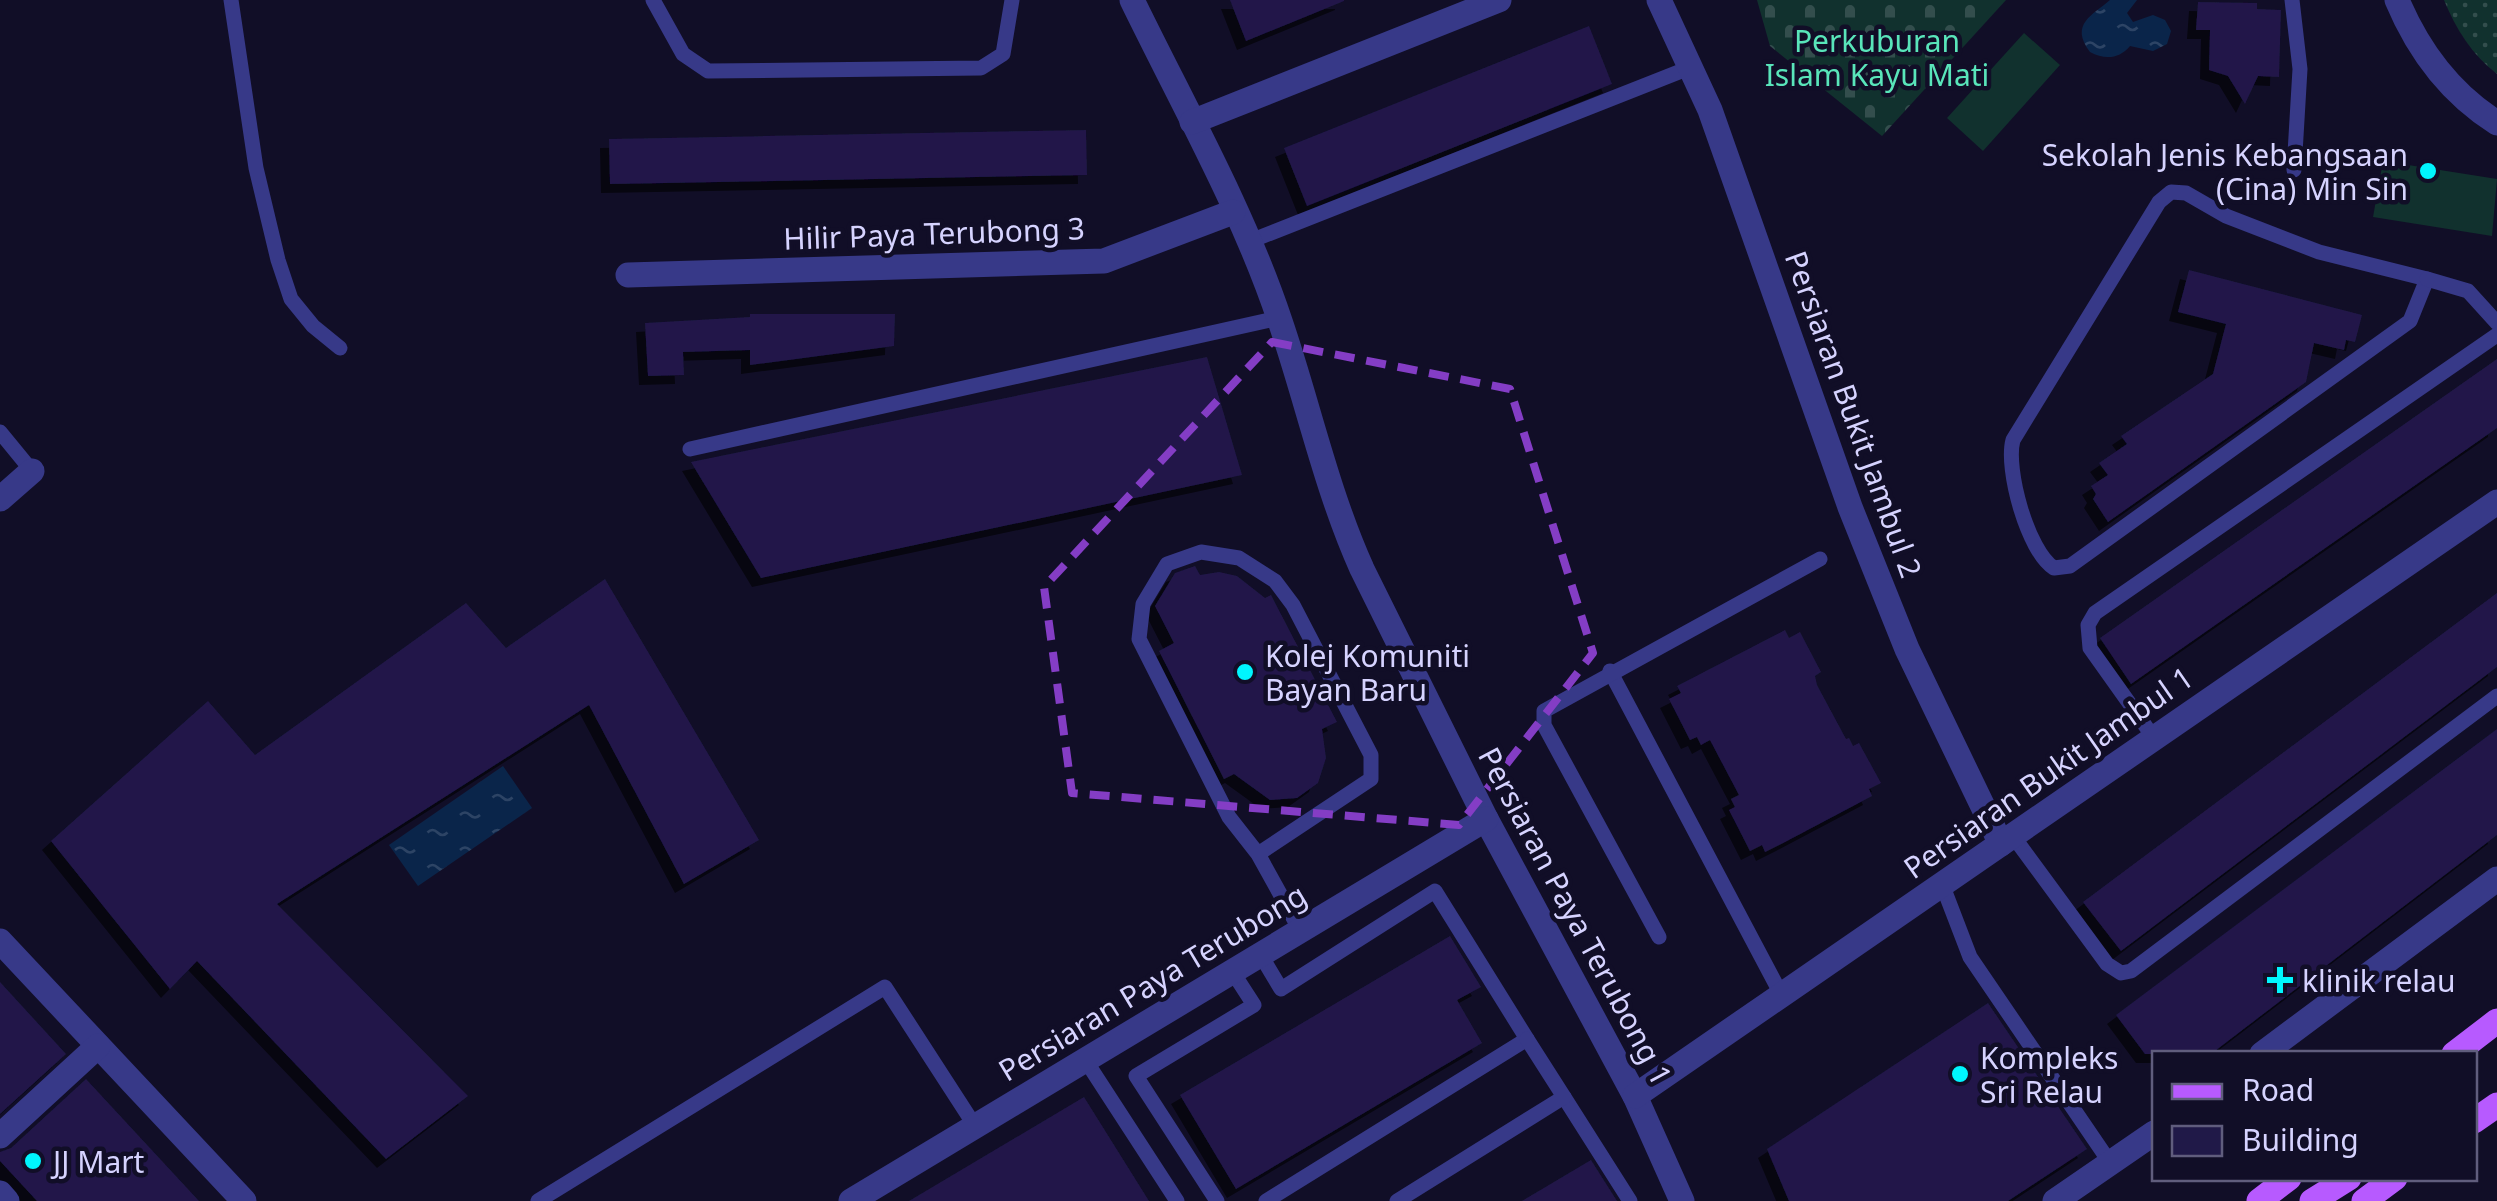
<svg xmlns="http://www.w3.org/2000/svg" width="2497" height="1201" font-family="'Noto Sans',sans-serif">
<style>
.grass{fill:url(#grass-dots)}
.cemetery{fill:url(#cemetery-stones)}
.pitch{fill:#11312e}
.water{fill:url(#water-ripples)}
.building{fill:#201948;filter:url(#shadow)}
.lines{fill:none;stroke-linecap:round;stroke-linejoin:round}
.service{stroke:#373988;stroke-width:15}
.minor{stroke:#373988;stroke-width:25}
.tertiary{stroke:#373988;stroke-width:25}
.primary{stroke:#b75aff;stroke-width:25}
.marked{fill:none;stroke:#843dc5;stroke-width:8;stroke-dasharray:20 12;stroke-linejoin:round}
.poi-dot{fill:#00f5fe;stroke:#110e27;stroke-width:4}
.labels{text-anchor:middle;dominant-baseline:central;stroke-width:9;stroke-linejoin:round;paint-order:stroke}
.park-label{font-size:30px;fill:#59e5ba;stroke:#110e27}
.poi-label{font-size:30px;fill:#d6d3ff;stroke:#110e27;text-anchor:start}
.street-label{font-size:30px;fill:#d6d3ff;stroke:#110e27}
</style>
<defs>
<pattern id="grass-dots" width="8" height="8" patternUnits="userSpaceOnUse" patternTransform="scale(2.5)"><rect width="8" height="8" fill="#11312e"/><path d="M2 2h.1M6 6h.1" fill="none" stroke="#334e4d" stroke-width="1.8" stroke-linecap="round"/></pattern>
<pattern id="cemetery-stones" width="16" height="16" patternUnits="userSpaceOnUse" patternTransform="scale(2.5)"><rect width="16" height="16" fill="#11312e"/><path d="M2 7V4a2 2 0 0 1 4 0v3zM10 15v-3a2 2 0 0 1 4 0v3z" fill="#334e4d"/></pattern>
<pattern id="water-ripples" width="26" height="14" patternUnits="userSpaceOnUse" patternTransform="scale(2.5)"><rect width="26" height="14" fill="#0a254a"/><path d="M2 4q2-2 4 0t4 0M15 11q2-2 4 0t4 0" fill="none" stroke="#2d4465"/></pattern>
<filter id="shadow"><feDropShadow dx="-9" dy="9" stdDeviation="0" flood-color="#0009"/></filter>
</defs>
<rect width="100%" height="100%" fill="#110e27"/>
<!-- grass -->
<path class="grass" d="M2444 0H2497V74C2472 55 2456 29 2444 0Z"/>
<!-- cemetery -->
<path class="cemetery" d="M1757 0H2006L1882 136 1770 46Z"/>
<!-- pitch -->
<g class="pitch">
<path d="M2024 33 2060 65 1983 151 1947 118Z"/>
<path d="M2383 161 2497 179 2492 236 2373 217Z"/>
</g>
<!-- water -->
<g class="water">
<path d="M2110 0H2137L2127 13 2133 22 2153 15 2165 20 2171 31 2167 44 2153 51 2130 46C2119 59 2105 60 2090 52 2069 24 2093 15 2110 0Z"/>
<path d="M503 766 532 808 418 886 389 845Z"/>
</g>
<!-- building -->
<g class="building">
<path d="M1230 0H1344V1L1246 41Z"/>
<path d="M2198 2 2257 3V9L2281 10 2279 77 2258 76 2245 104 2228 76 2209 70 2210 30H2196Z"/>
<path d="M1589 26 1612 84 1307 206 1284 148Z"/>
<path d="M1086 130 1087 175 610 184 609 139Z"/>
<path d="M2189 270 2362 315 2355 342 2346 340 2344 350 2314 343 2306 382 2108 522 2093 499 2096 494 2091 486 2108 475 2099 463 2127 444 2121 436 2213 374 2226 324 2178 312Z"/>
<path d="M750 314H895L894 346 750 365V350L683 352 684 375 648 376 645 323 750 317Z"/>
<path d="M1207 357 1242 475 761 578 691 462Z"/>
<path d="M2497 359V428L2131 684 2100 638Z"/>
<path d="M1195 566 1200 575 1219 572 1237 576 1265 598 1271 595 1337 722 1322 729 1326 758 1318 783 1297 798 1270 800 1234 774 1224 779 1159 651 1174 643 1155 606 1175 573Z"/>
<path d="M605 579 759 840 684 884 589 705 277 904 468 1096 386 1159 197 961 170 989 51 841 208 701 255 755 466 603 506 648Z"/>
<path d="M2497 593V667L2121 951 2083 902Z"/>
<path d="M1785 630 1789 638 1800 632 1821 672 1815 676 1817 685 1846 739 1849 738 1853 746 1859 743 1881 783 1869 789 1872 796 1785 842 1765 852 1762 845 1750 851 1729 810 1735 807 1731 799 1739 795 1710 740 1701 745 1697 737 1690 740 1669 699 1681 693 1677 686Z"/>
<path d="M2497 729V835L2211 1054H2145L2116 1015Z"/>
<path d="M1450 936 1481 987 1457 1000 1482 1043 1236 1189 1180 1095Z"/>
<path d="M0 982 66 1054 0 1114Z"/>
<path d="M1988 1003 2087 1149 2008 1201H1789L1767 1149Z"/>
<path d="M86 1079 199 1201H37L0 1161V1152L11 1148Z"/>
<path d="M1084 1097 1149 1201H909Z"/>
<path d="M1591 1160 1617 1201H1522Z"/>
</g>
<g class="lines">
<!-- service -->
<g class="service">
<path d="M231 0 256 168 278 260 291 299 313 326 340 348"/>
<path d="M653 0 683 54 708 71 981 68 1003 54 1012 0"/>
<path d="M2292 0 2300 69 2294 170"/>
<path d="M2171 192 2186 193 2226 216 2319 252 2427 279 2410 321 2070 566 2054 568C2028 552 2005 469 2013 440L2159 202Z"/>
<path d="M1248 242 1689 68"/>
<path d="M2427 279 2468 291 2497 323"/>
<path d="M0 432 32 471"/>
<path d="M690 449 1279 318"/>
<path d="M1610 671 1781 994"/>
<path d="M2154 738 2090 648 2088 625 2095 613 2497 335"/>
<path d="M2013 836 2107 964 2121 973 2131 971 2497 696"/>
<path d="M1258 854 1371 779V755L1293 605 1275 581 1239 558 1201 552 1167 564 1143 604 1139 639 1229 817 1258 854 1300 930"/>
<path d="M1942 884 1970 957 2111 1164"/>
<path d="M1659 937 1544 725V711L1820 559"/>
<path d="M1260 954 1281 989 1435 891 1527 1039 1266 1201"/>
<path d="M1086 1061 1177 1201"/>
<path d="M1564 1097 1630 1201"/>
<path d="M538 1201 885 987 975 1126"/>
<path d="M1217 1201 1136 1076 1254 1005 1232 971"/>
<path d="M1397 1201 1564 1097 1527 1039"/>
</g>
<!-- minor -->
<g class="minor">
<path d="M1132 0C1183 105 1243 210 1280 321 1308 403 1326 489 1362 569L1486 819 1635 1096 1682 1201"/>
<path d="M1659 0 1710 110 1850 507 1907 649 2001 844"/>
<path d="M1192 122 1499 0"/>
<path d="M628 275 1104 261 1233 212"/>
<path d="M0 499 32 471"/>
<path d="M0 941 244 1201"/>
<path d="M2262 1054 2497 879"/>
<path d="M1635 1096 2497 502"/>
<path d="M0 1136 98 1046"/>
<path d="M0 1193 7 1201"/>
<path d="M851 1201 1486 819"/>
<path d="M2055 1201 2154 1133"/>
</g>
<!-- tertiary -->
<path class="tertiary" d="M2397 0C2418 50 2451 94 2497 123"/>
<!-- primary -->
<g class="primary">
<path d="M2454 1054 2497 1021"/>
<path d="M2474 1121 2497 1105"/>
<path d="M2259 1201 2289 1178"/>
<path d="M2312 1201 2349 1178"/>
<path d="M2364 1201 2395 1178"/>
</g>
</g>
<!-- marked area -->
<path class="marked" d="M1272 342 1510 389 1593 653 1459 825 1072 793 1044 587Z"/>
<!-- markers -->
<g class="poi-dot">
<circle cx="2428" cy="171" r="10"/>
<circle cx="1245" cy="672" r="10"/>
<path d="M2275 965h10v10h10v10h-10v10h-10v-10h-10v-10h10z"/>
<circle cx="1960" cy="1074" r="10"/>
<circle cx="33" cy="1161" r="10"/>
</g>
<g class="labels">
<!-- park labels -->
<g class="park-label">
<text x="1877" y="40">Perkuburan<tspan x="1877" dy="34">Islam Kayu Mati</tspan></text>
</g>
<!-- poi labels -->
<g class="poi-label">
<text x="2408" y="154" text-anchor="end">Sekolah Jenis Kebangsaan<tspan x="2408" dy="34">(Cina) Min Sin</tspan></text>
<text x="1265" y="655">Kolej Komuniti<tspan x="1265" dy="34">Bayan Baru</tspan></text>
<text x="2302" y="980">klinik relau</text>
<text x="1980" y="1057">Kompleks<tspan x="1980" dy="34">Sri Relau</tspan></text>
<text x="53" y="1161">JJ Mart</text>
</g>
<!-- street labels -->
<g class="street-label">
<text transform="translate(934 233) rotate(-2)">Hilir Paya Terubong 3</text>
<text transform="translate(1854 414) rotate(70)">Persiaran Bukit Jambul 2</text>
<text transform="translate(2048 772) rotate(-35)">Persiaran Bukit Jambul 1</text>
<text transform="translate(1576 916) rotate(62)">Persiaran Paya Terubong 1</text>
<text transform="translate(1152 982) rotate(-31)">Persiaran Paya Terubong</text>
</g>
</g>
<!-- legend -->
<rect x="2152" y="1051" width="325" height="130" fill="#110e27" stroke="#605d7d" stroke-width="2.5"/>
<rect x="2172" y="1084" width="50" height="15" fill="#b75aff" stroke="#605d7d" stroke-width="2.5"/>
<text x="2242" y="1101" font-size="30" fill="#d6d3ff">Road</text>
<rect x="2172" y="1126" width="50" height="30" fill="#201948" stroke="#605d7d" stroke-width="2.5"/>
<text x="2242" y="1151" font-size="30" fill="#d6d3ff">Building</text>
</svg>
